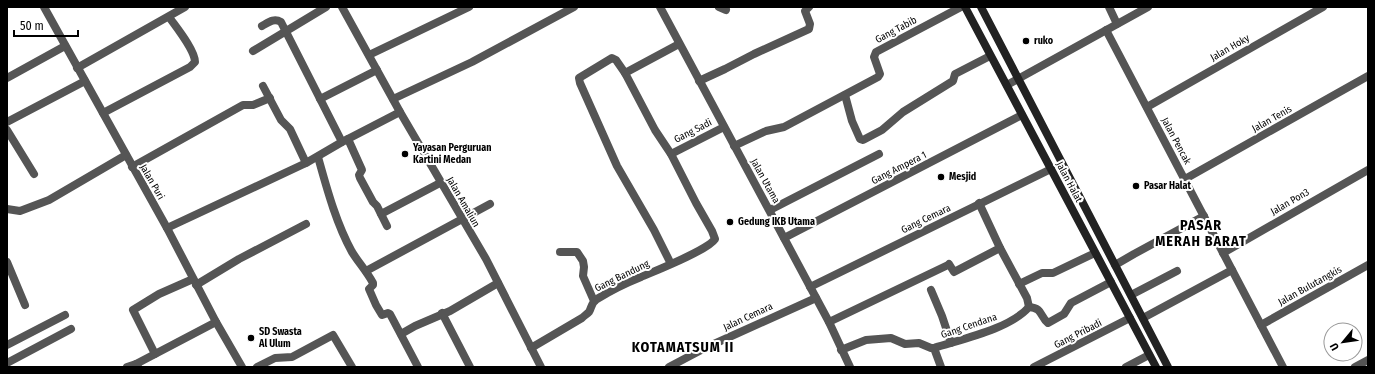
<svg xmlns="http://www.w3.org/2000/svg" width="1375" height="374" font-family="'Fira Sans Condensed',sans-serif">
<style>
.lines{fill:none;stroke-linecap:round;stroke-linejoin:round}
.minor{stroke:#555;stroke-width:8}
.tertiary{stroke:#555;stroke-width:8}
.secondary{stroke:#222;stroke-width:8}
.poi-dot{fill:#000;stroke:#fff;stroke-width:1.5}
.labels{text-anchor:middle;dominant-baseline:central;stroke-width:4;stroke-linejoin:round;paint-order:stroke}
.street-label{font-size:10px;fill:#000;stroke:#fff}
.poi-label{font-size:10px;font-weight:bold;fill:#000;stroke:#fff;text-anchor:start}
.district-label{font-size:14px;font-weight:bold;letter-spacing:1px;fill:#000;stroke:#fff}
</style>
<rect width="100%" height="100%" fill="#fff"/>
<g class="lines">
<!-- minor -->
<g class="minor">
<path d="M44 7 167 228 216 322 242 367"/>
<path d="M660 7 784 238 829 322 850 367"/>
<path d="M719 7 726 10"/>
<path d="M1109 7 1117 24"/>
<path d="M262 26C269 22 274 18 281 22L342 142"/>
<path d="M1106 30 1283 367"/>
<path d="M253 51 326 7"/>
<path d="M369 55 469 7"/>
<path d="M77 68 185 7"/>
<path d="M625 73 679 44"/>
<path d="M7 78 65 46"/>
<path d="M699 81 725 69 754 54 809 29 810 24 805 11 809 7"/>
<path d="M263 86 281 120 290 129 306 163"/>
<path d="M845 95 852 121 860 139 863 140 882 130 903 112 953 81 955 74 957 73 990 56"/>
<path d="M320 99 377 70"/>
<path d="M393 99 472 62 574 7"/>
<path d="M1147 107 1323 7"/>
<path d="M103 113 190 67 195 62C195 50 176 27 169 17"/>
<path d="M7 122 85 81"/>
<path d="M7 130 34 174"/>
<path d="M348 139 362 170 359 175 360 178 373 202 377 206 387 226"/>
<path d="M734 146 766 131 784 127 878 77 880 74 874 57 876 52 961 7"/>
<path d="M671 154 724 127"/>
<path d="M318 157C327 189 336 223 352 252 359 263 367 272 373 283V285L369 289 376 305 382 315 388 313 390 314 418 367"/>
<path d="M132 167 243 105H253L270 98"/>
<path d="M1185 179 1368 76"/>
<path d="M979 203 1000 248 1027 298 1029 307"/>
<path d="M7 209 20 211 49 200 126 155"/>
<path d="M770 210 879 154"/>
<path d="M381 214 440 183"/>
<path d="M167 228 306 163 342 142 400 112"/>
<path d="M784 238 1022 115"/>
<path d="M560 252H577L583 261 584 267 583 276 594 301"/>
<path d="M1223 253 1368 170"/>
<path d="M7 262 25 305"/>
<path d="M1115 265 1134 254 1204 216"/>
<path d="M366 271 490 204"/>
<path d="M1019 284 1042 273H1053L1095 253"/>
<path d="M196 285 239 259 306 224"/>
<path d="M810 287 1051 169"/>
<path d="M931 290 942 316 951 343"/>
<path d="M1131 295 1177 271"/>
<path d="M1029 307C1043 308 1040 317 1048 323L1064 314 1071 303 1111 282"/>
<path d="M442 313 470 367"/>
<path d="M1143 318 1232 270"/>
<path d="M829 322 948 265 949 264 954 272 1000 248"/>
<path d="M1261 325 1368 265"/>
<path d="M401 334 415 326 450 311 498 283"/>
<path d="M7 345 65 315"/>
<path d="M531 348 582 318C584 316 587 314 589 312 592 307 591 303 597 299 610 291 626 283 641 277 655 271 708 250 715 239L712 231 696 203 671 154 655 130 625 73 616 60 612 58 579 78 580 83 617 166 654 230 671 264"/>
<path d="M934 348 941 367"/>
<path d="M841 350 866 340 891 338 905 344 919 343 931 348H934C962 339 1010 329 1029 307"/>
<path d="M155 354 133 310 159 294 193 279"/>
<path d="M7 363 71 329"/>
<path d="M127 367 136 364"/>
<path d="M138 367 136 364 216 322"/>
<path d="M257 367 275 358 292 357 333 335 352 367"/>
<path d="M669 367 705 348 816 298"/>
<path d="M1034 367 1130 318"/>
<path d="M1126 367 1149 355"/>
<path d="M1355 367 1368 360"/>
</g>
<!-- tertiary -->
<g class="tertiary">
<path d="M342 7 400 112 486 259 541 367"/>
<path d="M1007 85 1148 7"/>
</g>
<!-- secondary -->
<g class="secondary">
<path d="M965 7 1156 367"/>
<path d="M981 7 1168 367"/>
</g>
</g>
<!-- markers -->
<g class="poi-dot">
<circle cx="1026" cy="41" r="4"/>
<circle cx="405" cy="154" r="4"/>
<circle cx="941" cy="177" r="4"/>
<circle cx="1136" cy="186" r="4"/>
<circle cx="730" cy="222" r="4"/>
<circle cx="251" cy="338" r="4"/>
</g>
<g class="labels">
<!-- street labels -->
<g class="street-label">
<text transform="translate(896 30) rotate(-28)">Gang Tabib</text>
<text transform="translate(1230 48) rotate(-30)">Jalan Hoky</text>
<text transform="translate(1272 119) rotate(-29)">Jalan Tenis</text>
<text transform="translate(693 131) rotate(-27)">Gang Sadi</text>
<text transform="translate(1176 141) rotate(62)">Jalan Pencak</text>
<text transform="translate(899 168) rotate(-27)">Gang Ampera 1</text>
<text transform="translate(765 181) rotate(61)">Jalan Utama</text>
<text transform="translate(152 182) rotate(60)">Jalan Puri</text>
<text transform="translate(1069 182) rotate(62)">Jalan Halat</text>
<text transform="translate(463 202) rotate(60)">Jalan Amaliun</text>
<text transform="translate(1290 202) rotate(-30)">Jalan Pon3</text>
<text transform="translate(926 219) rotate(-26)">Gang Cemara</text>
<text transform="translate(622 276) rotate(-26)">Gang Bandung</text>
<text transform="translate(1310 286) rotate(-29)">Jalan Bulutangkis</text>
<text transform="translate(748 317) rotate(-25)">Jalan Cemara</text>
<text transform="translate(969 326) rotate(-19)">Gang Cendana</text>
<text transform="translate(1078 334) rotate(-27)">Gang Pribadi</text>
</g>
<!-- poi labels -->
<g class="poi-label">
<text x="1034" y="41">ruko</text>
<text x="413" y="148">Yayasan Perguruan<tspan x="413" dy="12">Kartini Medan</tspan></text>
<text x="949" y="177">Mesjid</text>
<text x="1144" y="186">Pasar Halat</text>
<text x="738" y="222">Gedung IKB Utama</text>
<text x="259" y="332">SD Swasta<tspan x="259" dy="12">Al Ulum</tspan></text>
</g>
<!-- district labels -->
<g class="district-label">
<text x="1201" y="225">PASAR<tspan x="1201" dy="16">MERAH BARAT</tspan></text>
<text x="683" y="347">KOTAMATSUM II</text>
</g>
</g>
<!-- border -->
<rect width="1375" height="374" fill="none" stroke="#000000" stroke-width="16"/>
<!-- north arrow -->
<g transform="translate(1343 342) rotate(241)"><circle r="19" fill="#ffffff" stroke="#999999"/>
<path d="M0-3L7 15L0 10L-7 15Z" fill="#000000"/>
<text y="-6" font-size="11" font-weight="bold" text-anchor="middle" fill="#000000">U</text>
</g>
<!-- scale -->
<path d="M14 30v6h64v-6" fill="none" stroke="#000000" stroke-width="2"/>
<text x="20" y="30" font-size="12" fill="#000000" stroke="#ffffff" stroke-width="3" paint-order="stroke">50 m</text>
</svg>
